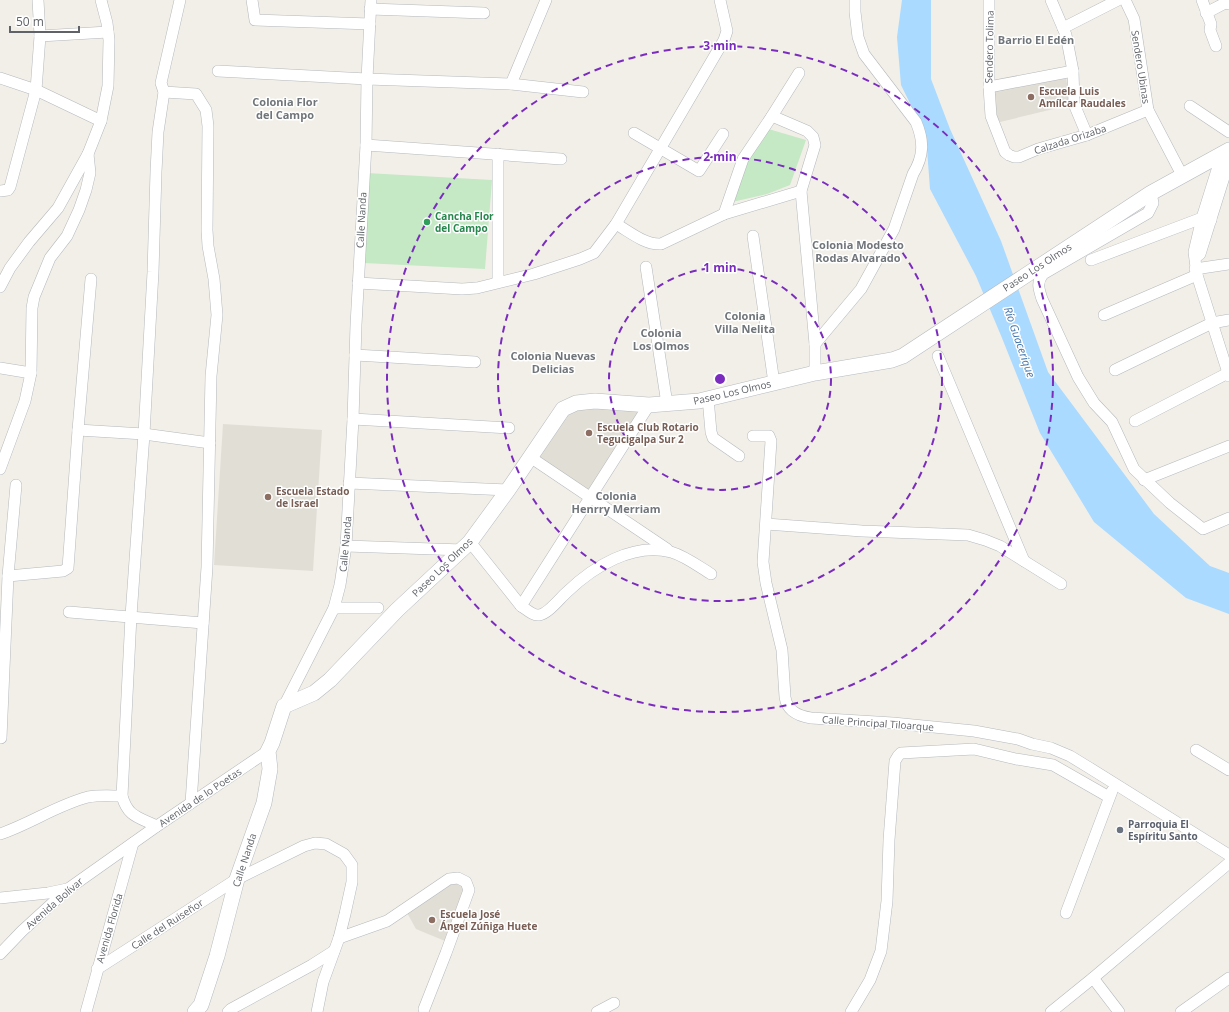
<svg xmlns="http://www.w3.org/2000/svg" width="1229" height="1012" font-family="'Open Sans',sans-serif">
<style>
.education{fill:#e1ded6}
.green{fill:#c5e8c5}
.water{fill:#aadaff}
.lines{fill:none;stroke-linecap:round;stroke-linejoin:round}
.street-casing{stroke:#b5b8bc;stroke-width:12}
.secondary-casing{stroke:#b6babf;stroke-width:16}
.street{stroke:#fff;stroke-width:11}
.secondary{stroke:#fff;stroke-width:15}
.ring{fill:none;stroke:#7b2cbf;stroke-width:2;stroke-dasharray:7 5}
.education-dot{fill:#8d6e63;stroke:#fff;stroke-width:1.5}
.leisure-dot{fill:#2e9e5b;stroke:#fff;stroke-width:1.5}
.worship-dot{fill:#6b7280;stroke:#fff;stroke-width:1.5}
.labels{text-anchor:middle;dominant-baseline:central;stroke-width:3;stroke-linejoin:round;paint-order:stroke}
.street-label{font-size:10px;fill:#5f6368;stroke:#fff}
.education-label{font-size:10px;font-weight:bold;fill:#785e54;stroke:#fff;text-anchor:start}
.leisure-label{font-size:10px;font-weight:bold;fill:#27864d;stroke:#fff;text-anchor:start}
.worship-label{font-size:10px;font-weight:bold;fill:#5b616d;stroke:#fff;text-anchor:start}
.neighbourhood-label{font-size:11px;font-weight:bold;fill:#70757a;stroke:#fff}
.water-label{font-size:11px;font-style:italic;fill:#4174aa;stroke:#fff}
.centre{fill:#7b2cbf;stroke:#fff;stroke-width:2}
.ring-label{font-size:12px;text-anchor:middle;font-weight:bold;fill:#7b2cbf;stroke:#fff;stroke-width:3;stroke-linejoin:round;paint-order:stroke}
</style>
<rect width="100%" height="100%" fill="#f1efe8"/>
<!-- education -->
<g class="education">
<path d="M1066 77 1070 105 1000 122 995 114 991 90Z"/>
<path d="M571 408H642L589 492 535 455Z"/>
<path d="M223 424 322 430 313 571 214 565Z"/>
<path d="M449 883H460L465 888 445 941 416 929 406 911Z"/>
</g>
<!-- green -->
<g class="green">
<path d="M765 128 806 140 790 185 767 194 732 202 743 162Z"/>
<path d="M366 173 492 180 485 269 364 263Z"/>
</g>
<!-- water -->
<path class="water" d="M902 0H931V79L950 129 1001 241 1048 372 1154 514 1210 566 1229 573V614L1186 598 1094 522 1040 433 1002 338 976 276 930 189 926 136 901 85 897 37Z"/>
<g class="lines">
<defs>
<g id="street">
<path d="M252 0 255 20 370 24"/>
<path d="M989 0V87L991 116 1005 152 1009 155 1014 157H1019L1038 149 1087 135 1148 110"/>
<path d="M1051 0 1066 35 1073 71 1074 104 1087 135"/>
<path d="M1125 0 1134 19 1148 110 1182 175"/>
<path d="M1202 0 1211 24 1210 30 1216 46"/>
<path d="M370 9 484 13"/>
<path d="M1206 13 1229 1"/>
<path d="M1063 28 1118 0"/>
<path d="M40 36 108 32"/>
<path d="M218 71 367 79 511 84 583 92"/>
<path d="M0 78 36 90 101 121"/>
<path d="M511 84 546 0"/>
<path d="M989 87 1073 71"/>
<path d="M164 92 196 94 206 110 208 126 207 230 208 246 214 279 217 315 211 376 207 567 191 803"/>
<path d="M1190 106 1229 132"/>
<path d="M772 116 807 131 813 137 815 145 801 191 815 344V373"/>
<path d="M634 133 699 171 723 134"/>
<path d="M366 145 561 159"/>
<path d="M1222 154 1202 218 1194 252 1197 275 1229 376"/>
<path d="M0 191 8 190 10 187 36 90 40 36 38 0"/>
<path d="M1151 193 1153 203 1148 213 1043 274C1036 283 1039 289 1042 299L1078 377 1094 403 1112 422 1134 469 1170 503 1203 529 1229 518"/>
<path d="M724 214 743 159 772 116 799 73"/>
<path d="M616 224C630 232 645 245 661 244L724 214 801 191"/>
<path d="M753 236 774 383"/>
<path d="M1196 257 1200 254 1229 161"/>
<path d="M1091 260 1202 218 1211 220"/>
<path d="M646 267 667 404"/>
<path d="M1195 269 1229 264"/>
<path d="M498 282V154"/>
<path d="M358 283 462 289 477 288 534 274 580 259 594 253 616 224 724 40 727 31 720 0"/>
<path d="M0 287 10 268 29 242 58 208 88 154 101 121 108 86 109 40 107 23 101 0"/>
<path d="M1104 315 1197 275"/>
<path d="M815 344 861 289 894 229 913 174C924 156 924 141 916 122L864 54 858 37 855 12V0"/>
<path d="M355 355 475 362"/>
<path d="M938 356 1024 561"/>
<path d="M0 368 31 373"/>
<path d="M1115 370 1212 323 1229 320"/>
<path d="M708 398 711 432 713 438 739 456"/>
<path d="M649 405 521 606C526 609 533 616 539 615 548 614 560 598 567 592 593 567 633 542 671 552 685 556 698 566 711 574"/>
<path d="M353 419 509 428"/>
<path d="M1135 421 1228 373"/>
<path d="M78 430 144 434 210 443"/>
<path d="M753 436H769L771 441 763 562 766 583 782 650 785 697C787 711 798 716 811 718L893 723 974 731 1018 739 1032 744 1051 748 1070 756 1088 767 1229 855"/>
<path d="M530 457 667 549"/>
<path d="M0 469 25 401 31 373 32 308 34 297 50 258 67 236 79 210 86 190 90 173 88 154"/>
<path d="M1144 480 1229 446"/>
<path d="M349 483 508 490"/>
<path d="M766 524 862 531 968 535 985 540 1000 546 1061 584"/>
<path d="M470 542 521 606"/>
<path d="M346 546 463 550"/>
<path d="M8 576 63 571 68 568 78 430 91 279"/>
<path d="M334 608H378"/>
<path d="M69 612 203 623"/>
<path d="M284 706 334 608 340 585 346 546 353 419 356 325 366 145 367 79 371 0"/>
<path d="M1 738 8 576 16 485"/>
<path d="M1196 750 1229 770"/>
<path d="M157 826C138 817 128 817 122 796L131 616 144 434 153 272 156 172 158 132 164 92 161 83 180 0"/>
<path d="M0 834C30 824 57 805 88 797 99 795 111 796 122 796"/>
<path d="M0 898 48 893 67 889"/>
<path d="M1066 913 1112 791"/>
<path d="M339 938 387 921 449 879 458 878 466 882 469 890 446 953 424 1009"/>
<path d="M0 954 22 931 68 889 157 826 268 751"/>
<path d="M97 969 237 879 304 846 315 843 326 844 344 854 352 865V882L345 914 339 938 323 982 317 1012"/>
<path d="M1093 978 1119 1012"/>
<path d="M86 1012 133 843"/>
<path d="M228 1012 231 1009 312 965 334 951"/>
<path d="M597 1012 614 1003"/>
<path d="M851 1012 870 980 881 951 887 901 889 840 895 761 898 756 901 753 974 749 1016 759 1053 765 1109 797"/>
<path d="M1051 1012 1093 978 1229 863"/>
<path d="M1181 1012 1229 978"/>
</g>
<g id="secondary">
<path d="M1228 0 1229 2"/>
<path d="M195 1012 201 1005 217 956 237 879 264 803 270 769 268 751 272 743 284 706 314 693 330 680 397 610 470 542 508 490 563 409 576 403 595 401 649 405 699 401 815 373 892 360 903 356 1151 193 1229 150"/>
</g>
</defs>
<!-- street casing -->
<use href="#street" class="street-casing"/>
<!-- secondary casing -->
<use href="#secondary" class="secondary-casing"/>
<!-- street -->
<use href="#street" class="street"/>
<!-- secondary -->
<use href="#secondary" class="secondary"/>
</g>
<!-- distance rings -->
<g class="ring">
<circle cx="720" cy="379" r="111"/>
<circle cx="720" cy="379" r="222"/>
<circle cx="720" cy="379" r="333"/>
</g>
<!-- markers -->
<g class="education-dot">
<circle cx="1031" cy="97" r="4"/>
<circle cx="589" cy="433" r="4"/>
<circle cx="268" cy="497" r="4"/>
<circle cx="432" cy="920" r="4"/>
</g>
<circle class="leisure-dot" cx="427" cy="222" r="4"/>
<circle class="worship-dot" cx="1120" cy="830" r="4"/>
<g class="labels">
<!-- street labels -->
<g class="street-label">
<text transform="translate(989 47) rotate(-89)">Sendero Tolima</text>
<text transform="translate(1141 67) rotate(81)">Sendero Ubinas</text>
<text transform="translate(1070 139) rotate(-18)">Calzada Orizaba</text>
<text transform="translate(361 220) rotate(-87)">Calle Nanda</text>
<text transform="translate(1037 267) rotate(-33)">Paseo Los Olmos</text>
<text transform="translate(732 392) rotate(-13)">Paseo Los Olmos</text>
<text transform="translate(345 544) rotate(-85)">Calle Nanda</text>
<text transform="translate(442 567) rotate(-44)">Paseo Los Olmos</text>
<text transform="translate(878 723) rotate(4)">Calle Principal Tiloarque</text>
<text transform="translate(200 797) rotate(-34)">Avenida de lo Poetas</text>
<text transform="translate(244 860) rotate(-72)">Calle Nanda</text>
<text transform="translate(54 903) rotate(-41)">Avenida Bolívar</text>
<text transform="translate(167 924) rotate(-33)">Calle del Ruiseñor</text>
<text transform="translate(109 928) rotate(-74)">Avenida Florida</text>
</g>
<!-- education labels -->
<g class="education-label">
<text x="1039" y="91">Escuela Luis<tspan x="1039" dy="12">Amílcar Raudales</tspan></text>
<text x="597" y="427">Escuela Club Rotario<tspan x="597" dy="12">Tegucigalpa Sur 2</tspan></text>
<text x="276" y="491">Escuela Estado<tspan x="276" dy="12">de Israel</tspan></text>
<text x="440" y="914">Escuela José<tspan x="440" dy="12">Ángel Zúñiga Huete</tspan></text>
</g>
<!-- leisure labels -->
<g class="leisure-label">
<text x="435" y="216">Cancha Flor<tspan x="435" dy="12">del Campo</tspan></text>
</g>
<!-- worship labels -->
<g class="worship-label">
<text x="1128" y="824">Parroquia El<tspan x="1128" dy="12">Espíritu Santo</tspan></text>
</g>
<!-- neighbourhood labels -->
<g class="neighbourhood-label">
<text x="1036" y="39">Barrio El Edén</text>
<text x="285" y="101">Colonia Flor<tspan x="285" dy="13">del Campo</tspan></text>
<text x="858" y="244">Colonia Modesto<tspan x="858" dy="13">Rodas Alvarado</tspan></text>
<text x="745" y="315">Colonia<tspan x="745" dy="13">Villa Nelita</tspan></text>
<text x="661" y="332">Colonia<tspan x="661" dy="13">Los Olmos</tspan></text>
<text x="553" y="355">Colonia Nuevas<tspan x="553" dy="13">Delicias</tspan></text>
<text x="616" y="495">Colonia<tspan x="616" dy="13">Henrry Merriam</tspan></text>
</g>
<!-- water labels -->
<g class="water-label">
<text transform="translate(1020 342) rotate(71)">Río Guacerique</text>
</g>
</g>
<circle cx="720" cy="379" r="6" class="centre"/>
<g class="ring-label">
<text x="720" y="50">3 min</text>
<text x="720" y="161">2 min</text>
<text x="720" y="272">1 min</text>
</g>
<!-- scale -->
<path d="M10 26v6h69v-6" fill="none" stroke="#5f6368" stroke-width="2"/>
<text x="16" y="26" font-size="12" fill="#5f6368" stroke="#ffffff" stroke-width="3" paint-order="stroke">50 m</text>
</svg>
